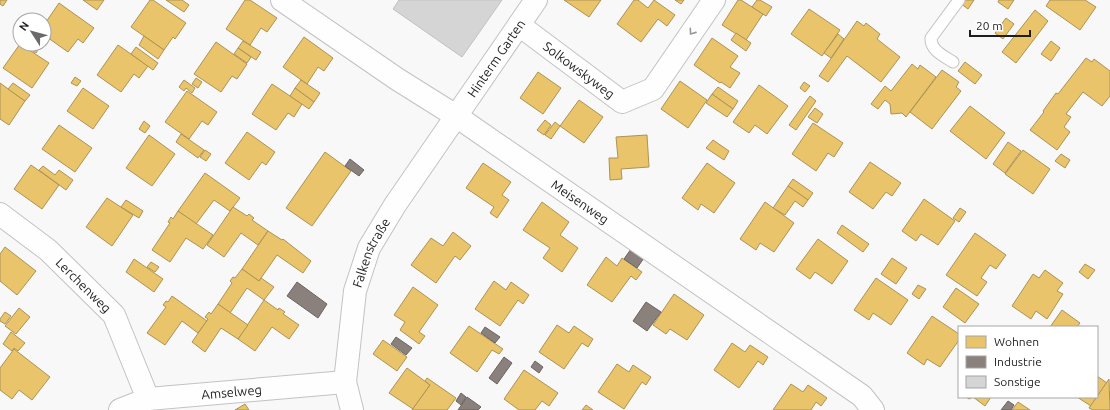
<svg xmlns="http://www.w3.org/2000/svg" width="1110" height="410" font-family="Ubuntu,sans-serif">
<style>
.homes{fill:#e9c46a;stroke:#ac9254}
.industry{fill:#8a817c;stroke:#6a6360}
.building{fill:#d5d5d6;stroke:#c0c1c2}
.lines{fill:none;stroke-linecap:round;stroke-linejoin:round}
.lane-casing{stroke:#c2c2c3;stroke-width:13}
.street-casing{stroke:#c2c2c3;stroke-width:24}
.lane{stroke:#fefefe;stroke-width:11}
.street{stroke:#fefefe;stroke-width:22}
.oneway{stroke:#99999a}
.labels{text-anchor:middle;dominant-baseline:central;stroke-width:4;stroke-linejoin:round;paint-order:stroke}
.street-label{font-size:13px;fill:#1e1e1f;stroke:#fff}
</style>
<rect width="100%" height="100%" fill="#f8f8f9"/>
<!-- homes -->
<g class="homes">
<path d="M0 0H7L3 6 0 4Z"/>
<path d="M83 0H104L97 10Z"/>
<path d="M150 0H153L186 23 175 39 173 37 164 50 131 27Z"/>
<path d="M166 0H182L189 5 184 12Z"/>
<path d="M245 0H250L277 18 267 32 261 28 250 45 226 29Z"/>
<path d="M564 0H601L589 17Z"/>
<path d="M634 0H638L648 8 654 0 675 15 667 26 658 19 641 42 617 24Z"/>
<path d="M675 0H684L681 4Z"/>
<path d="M738 0H741L763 14 746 40 722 25Z"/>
<path d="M757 0H760L772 7 766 16 752 7Z"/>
<path d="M962 0H974L968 9 960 3Z"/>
<path d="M999 0H1014L1008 9 998 2Z"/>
<path d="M1050 0H1085L1096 7 1080 30 1046 6Z"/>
<path d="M59 3 94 28 83 43 78 39 68 52 44 35V25Z"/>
<path d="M809 9 840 30 822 56 791 34Z"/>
<path d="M1035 10 1048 21 1016 63 1002 52Z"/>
<path d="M1006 18 1014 24 1003 39 995 33Z"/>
<path d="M857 21 864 26 866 23 880 34 877 39 900 57 881 82 847 56 828 82 819 76Z"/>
<path d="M736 33 751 43 746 51 731 40Z"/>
<path d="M838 34 844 39 831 58 824 53Z"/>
<path d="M144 36 164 50 158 59 139 45Z"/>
<path d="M304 37 333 58 324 71 318 67 307 84 283 67Z"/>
<path d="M712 38 738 56 730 67 740 73 730 88 721 82 720 83 694 65Z"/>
<path d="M243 41 261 52 256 60 238 48Z"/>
<path d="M1051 41 1060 48 1051 61 1041 54Z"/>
<path d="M216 42 247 64 237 79 232 76 221 92 194 74Z"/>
<path d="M20 44 49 63 32 88 3 68Z"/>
<path d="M22 44H33L39 48 36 53Z"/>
<path d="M118 45 148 66 139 78 134 74 121 92 97 75Z"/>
<path d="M136 47 158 63 153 70 131 54Z"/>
<path d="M238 48 251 57 247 63 234 54Z"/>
<path d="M1086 58 1092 62 1094 59 1110 71V96L1102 106 1083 92 1066 114 1071 117 1064 127 1070 132 1057 150 1030 130 1044 112 1043 111 1056 93 1058 94Z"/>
<path d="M965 62 982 75 975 84 958 71Z"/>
<path d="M912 64 918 69 920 65 936 77 906 117 902 113 891 114 890 104 885 100 878 109 871 104 885 86 891 91Z"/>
<path d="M942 70 959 82 956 87 961 91 932 129 910 112Z"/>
<path d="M538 72 561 88 543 114 520 98Z"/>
<path d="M75 77 81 81 77 86 71 83Z"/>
<path d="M196 78 202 82 198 88 192 84Z"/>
<path d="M184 80 195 88 192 93 186 88 184 91 179 87Z"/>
<path d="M301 80 320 93 314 102 295 88Z"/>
<path d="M680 81 707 100 688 128 661 109Z"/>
<path d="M804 82 810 86 805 92 800 88Z"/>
<path d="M0 83 25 101 9 125 0 119Z"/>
<path d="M13 83 30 95 25 101 8 89Z"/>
<path d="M272 84 302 104 294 117 288 113 276 130 252 114Z"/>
<path d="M759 85 788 106 767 134 755 125 749 133 733 122Z"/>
<path d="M718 87 738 101 733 109 712 94Z"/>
<path d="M83 88 109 106 93 129 67 111Z"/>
<path d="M295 88 314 102 309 109 290 96Z"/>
<path d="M187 91 217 112 208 125 202 121 189 139 165 122Z"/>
<path d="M712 94 733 109 727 117 706 103Z"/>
<path d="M810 96 816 101 796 130 789 125Z"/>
<path d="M579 100 603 117 584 143 560 126Z"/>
<path d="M970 106 1005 133 986 159 950 131Z"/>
<path d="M815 108 823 114 817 123 808 117Z"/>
<path d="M545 120 551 125 544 135 537 130Z"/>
<path d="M144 121 150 126 145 133 139 129Z"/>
<path d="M555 122 560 126 551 139 545 135Z"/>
<path d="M813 123 843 143 834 157 828 153 816 171 792 154Z"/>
<path d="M59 125 92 148 75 172 42 149Z"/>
<path d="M247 132 275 152 266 165 262 162 249 180 225 163Z"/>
<path d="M181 134 204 150 198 158 176 142Z"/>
<path d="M149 135 175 154 152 186 126 168Z"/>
<path d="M647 135 649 167 621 169 622 179 610 180 609 158H618L616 137Z"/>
<path d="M713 140 729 151 724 160 706 148Z"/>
<path d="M1008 142 1021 151 1005 173 993 164Z"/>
<path d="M205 150 211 154 206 161 200 157Z"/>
<path d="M1023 150 1050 169 1033 194 1005 174Z"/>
<path d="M325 152 351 171 312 226 286 208Z"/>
<path d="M1061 154 1070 160 1065 168 1055 161Z"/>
<path d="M870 162 901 183 892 196 886 192 873 209 849 192Z"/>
<path d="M483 163 511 182 502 195 509 200 497 218 490 213 494 207 466 188Z"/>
<path d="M707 163 735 183 714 213 701 204 698 210 682 198Z"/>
<path d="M31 165 59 185 42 209 14 189Z"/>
<path d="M43 166 55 175 59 170 73 180 66 190 39 170Z"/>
<path d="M205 173 240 198 230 211 214 200 196 224 178 211Z"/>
<path d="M793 179 813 193 808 200 788 186Z"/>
<path d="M788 186 808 200 803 207 795 201 785 215 773 208Z"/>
<path d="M107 198 133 215 112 246 86 227Z"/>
<path d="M924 199 955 221 938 245 921 234 916 241 902 231Z"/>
<path d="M126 200 143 211 139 218 121 207Z"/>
<path d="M542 202 569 222 560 235 578 248 562 272 543 258 550 248 523 230Z"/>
<path d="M765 202 794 223 774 252 760 243 756 250 740 239Z"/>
<path d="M233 207 247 216 249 214 254 218 252 220 268 231 258 245 241 233 224 257 207 245Z"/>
<path d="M960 208 966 212 959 222 953 218Z"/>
<path d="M178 211 213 235 203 249 186 238 170 262 152 250 170 223 168 222 171 217 173 219Z"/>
<path d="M842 225 869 244 863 252 837 233Z"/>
<path d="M268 231 282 240 283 239 311 261 303 273 277 255 259 281 242 269Z"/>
<path d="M453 232 471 246 460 260 455 256 436 283 411 265 431 238 443 246Z"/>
<path d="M975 233 1006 255 996 269 990 265 981 278 987 282 977 296 946 275Z"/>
<path d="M818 239 848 261 832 284 815 272 810 279 796 269Z"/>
<path d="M5 247 36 271 17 295 0 281V254Z"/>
<path d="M606 257 617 266 622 258 642 272 636 280 631 276 612 302 587 285Z"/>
<path d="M892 258 907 268 896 284 881 274Z"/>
<path d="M134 259 163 279 154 292 126 272Z"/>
<path d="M151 262 159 267 155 272 147 267Z"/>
<path d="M1085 264 1095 270 1088 279 1079 272Z"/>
<path d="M242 269 259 281 261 278 274 287 264 300 247 288 230 313 218 304 232 283 230 281 233 277 235 278Z"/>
<path d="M1045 270 1063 283 1057 291 1063 294 1047 319 1036 311 1031 319 1012 306 1033 274 1039 278Z"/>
<path d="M876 278 908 300 891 325 873 313 869 320 854 310Z"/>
<path d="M494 281 506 290 511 282 529 295 523 304 518 300 500 326 475 309Z"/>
<path d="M918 285 926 289 919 299 912 294Z"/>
<path d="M413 287 438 305 419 332 425 336 419 344 400 330 405 322 394 315Z"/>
<path d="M956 288 979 304 965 323 943 307Z"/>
<path d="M674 294 704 315 687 340 670 329 666 334 653 325Z"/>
<path d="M172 296 207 321 198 333 182 321 165 345 147 333 166 307 163 305 166 301 168 302Z"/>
<path d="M264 300 278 310 279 308 285 312 283 314 299 325 289 339 272 327 255 351 238 339Z"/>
<path d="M218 304 248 325 238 339 221 328 205 352 192 342 208 319 205 317 209 312 211 314Z"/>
<path d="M19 308 30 317 16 334 5 326Z"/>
<path d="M1062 310 1080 323 1077 327H1050Z"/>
<path d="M5 312 11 316 5 324 0 321V319Z"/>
<path d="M932 316 959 334V340L940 367 927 359 924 365 907 353Z"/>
<path d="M557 325 569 333 574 326 593 339 588 347 582 343 564 369 539 352Z"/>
<path d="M469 326 503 349 499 354 492 350 477 372 450 353Z"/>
<path d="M11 332 25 343 18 351 14 348 12 351 3 344Z"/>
<path d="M383 340 407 357 397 371 373 354Z"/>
<path d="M732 343 745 352 750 345 768 357 763 365 758 361 739 388 714 370Z"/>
<path d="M14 349 50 377 32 400 19 390 12 399 0 390V368Z"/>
<path d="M617 364 629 372 633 365 651 377 646 385 642 382 624 409 598 392Z"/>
<path d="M407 368 430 385 413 409 389 393Z"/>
<path d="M524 370 558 393 549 406 542 401 535 410H519L504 399Z"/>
<path d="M1097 376 1107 383 1091 406 1077 397H1097Z"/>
<path d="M427 378 456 398 447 410H412L430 385 425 381Z"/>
<path d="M1109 379 1110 410H1093L1089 408Z"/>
<path d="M791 384 803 392 808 385 827 398 821 406 816 402 811 410H773Z"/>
<path d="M966 397H991L985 406 973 397 969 399Z"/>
<path d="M1018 402 1030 410H1012Z"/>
<path d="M245 404 249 410H235Z"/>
<path d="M586 405 593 410H582Z"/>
</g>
<!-- industry -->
<g class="industry">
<path d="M350 159 364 170 359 176 345 166Z"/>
<path d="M631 249 644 258 637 268 624 259Z"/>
<path d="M297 282 327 304 318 318 287 296Z"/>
<path d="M646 302 661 312 647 331 633 321Z"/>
<path d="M485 327 500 337 495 343 481 333Z"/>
<path d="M396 337 412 348 406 355 391 344Z"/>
<path d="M504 357 512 363 497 384 489 378Z"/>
<path d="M535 361 543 367 539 373 531 367Z"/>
<path d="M461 393 466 397 461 405 456 401Z"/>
<path d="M467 397 481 407 478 410H458Z"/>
<path d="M1008 401 1014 405 1011 410H1001Z"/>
</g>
<!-- building -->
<path class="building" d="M399 0H502L462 57 393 9Z"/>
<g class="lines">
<defs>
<path id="lane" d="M953 62C944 56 930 50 931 38L959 0"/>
<g id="street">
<path id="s1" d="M282 0 397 79 456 116 862 396 873 410"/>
<path id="s2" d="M519 25 622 102 653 89 714 0"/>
<path id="s3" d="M0 214 48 250 114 315 148 399"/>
<path id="s4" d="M120 410 148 399 345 382"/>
<path id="s5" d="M352 410 345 382 355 291 369 248 395 205 536 0"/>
</g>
</defs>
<!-- lane casing -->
<use href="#lane" class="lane-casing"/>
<!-- street casing -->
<use href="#street" class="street-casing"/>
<!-- lane -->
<use href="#lane" class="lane"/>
<!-- street -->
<use href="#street" class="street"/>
</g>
<!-- one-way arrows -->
<defs><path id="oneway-chevron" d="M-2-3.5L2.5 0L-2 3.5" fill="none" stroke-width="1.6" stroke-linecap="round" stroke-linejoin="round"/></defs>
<use class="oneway" href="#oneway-chevron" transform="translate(692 32) rotate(125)"/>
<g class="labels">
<!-- street labels -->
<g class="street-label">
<text stroke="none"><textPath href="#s5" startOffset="394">Hinterm Garten</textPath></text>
<text stroke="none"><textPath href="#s2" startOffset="75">Solkowskyweg</textPath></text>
<text stroke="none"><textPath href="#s1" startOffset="360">Meisenweg</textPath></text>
<text stroke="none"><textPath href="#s5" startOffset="162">Falkenstraße</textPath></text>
<text stroke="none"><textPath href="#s3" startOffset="110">Lerchenweg</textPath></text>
<text stroke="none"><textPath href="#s4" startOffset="114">Amselweg</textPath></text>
</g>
</g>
<!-- legend -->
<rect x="958" y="326" width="140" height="72" fill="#ffffff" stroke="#a5a5a5"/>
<rect x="966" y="336" width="20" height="12" fill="#e9c46a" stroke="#a5a5a5"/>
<text x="994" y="346" font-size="12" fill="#1e1e1f">Wohnen</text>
<rect x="966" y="356" width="20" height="12" fill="#8a817c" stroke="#a5a5a5"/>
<text x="994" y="366" font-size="12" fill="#1e1e1f">Industrie</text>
<rect x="966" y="376" width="20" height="12" fill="#d5d5d6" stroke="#a5a5a5"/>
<text x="994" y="386" font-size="12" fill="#1e1e1f">Sonstige</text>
<!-- north arrow -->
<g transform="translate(32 32) rotate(306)"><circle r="19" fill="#ffffff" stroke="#a5a5a5"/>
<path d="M0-3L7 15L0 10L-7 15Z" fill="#6a6a6b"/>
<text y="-6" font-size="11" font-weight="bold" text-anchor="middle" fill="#1e1e1f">N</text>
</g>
<!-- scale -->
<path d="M970 30v6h60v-6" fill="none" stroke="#1e1e1f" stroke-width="2"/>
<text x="976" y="30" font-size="12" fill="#1e1e1f" stroke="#ffffff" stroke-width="3" paint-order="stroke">20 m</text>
</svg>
